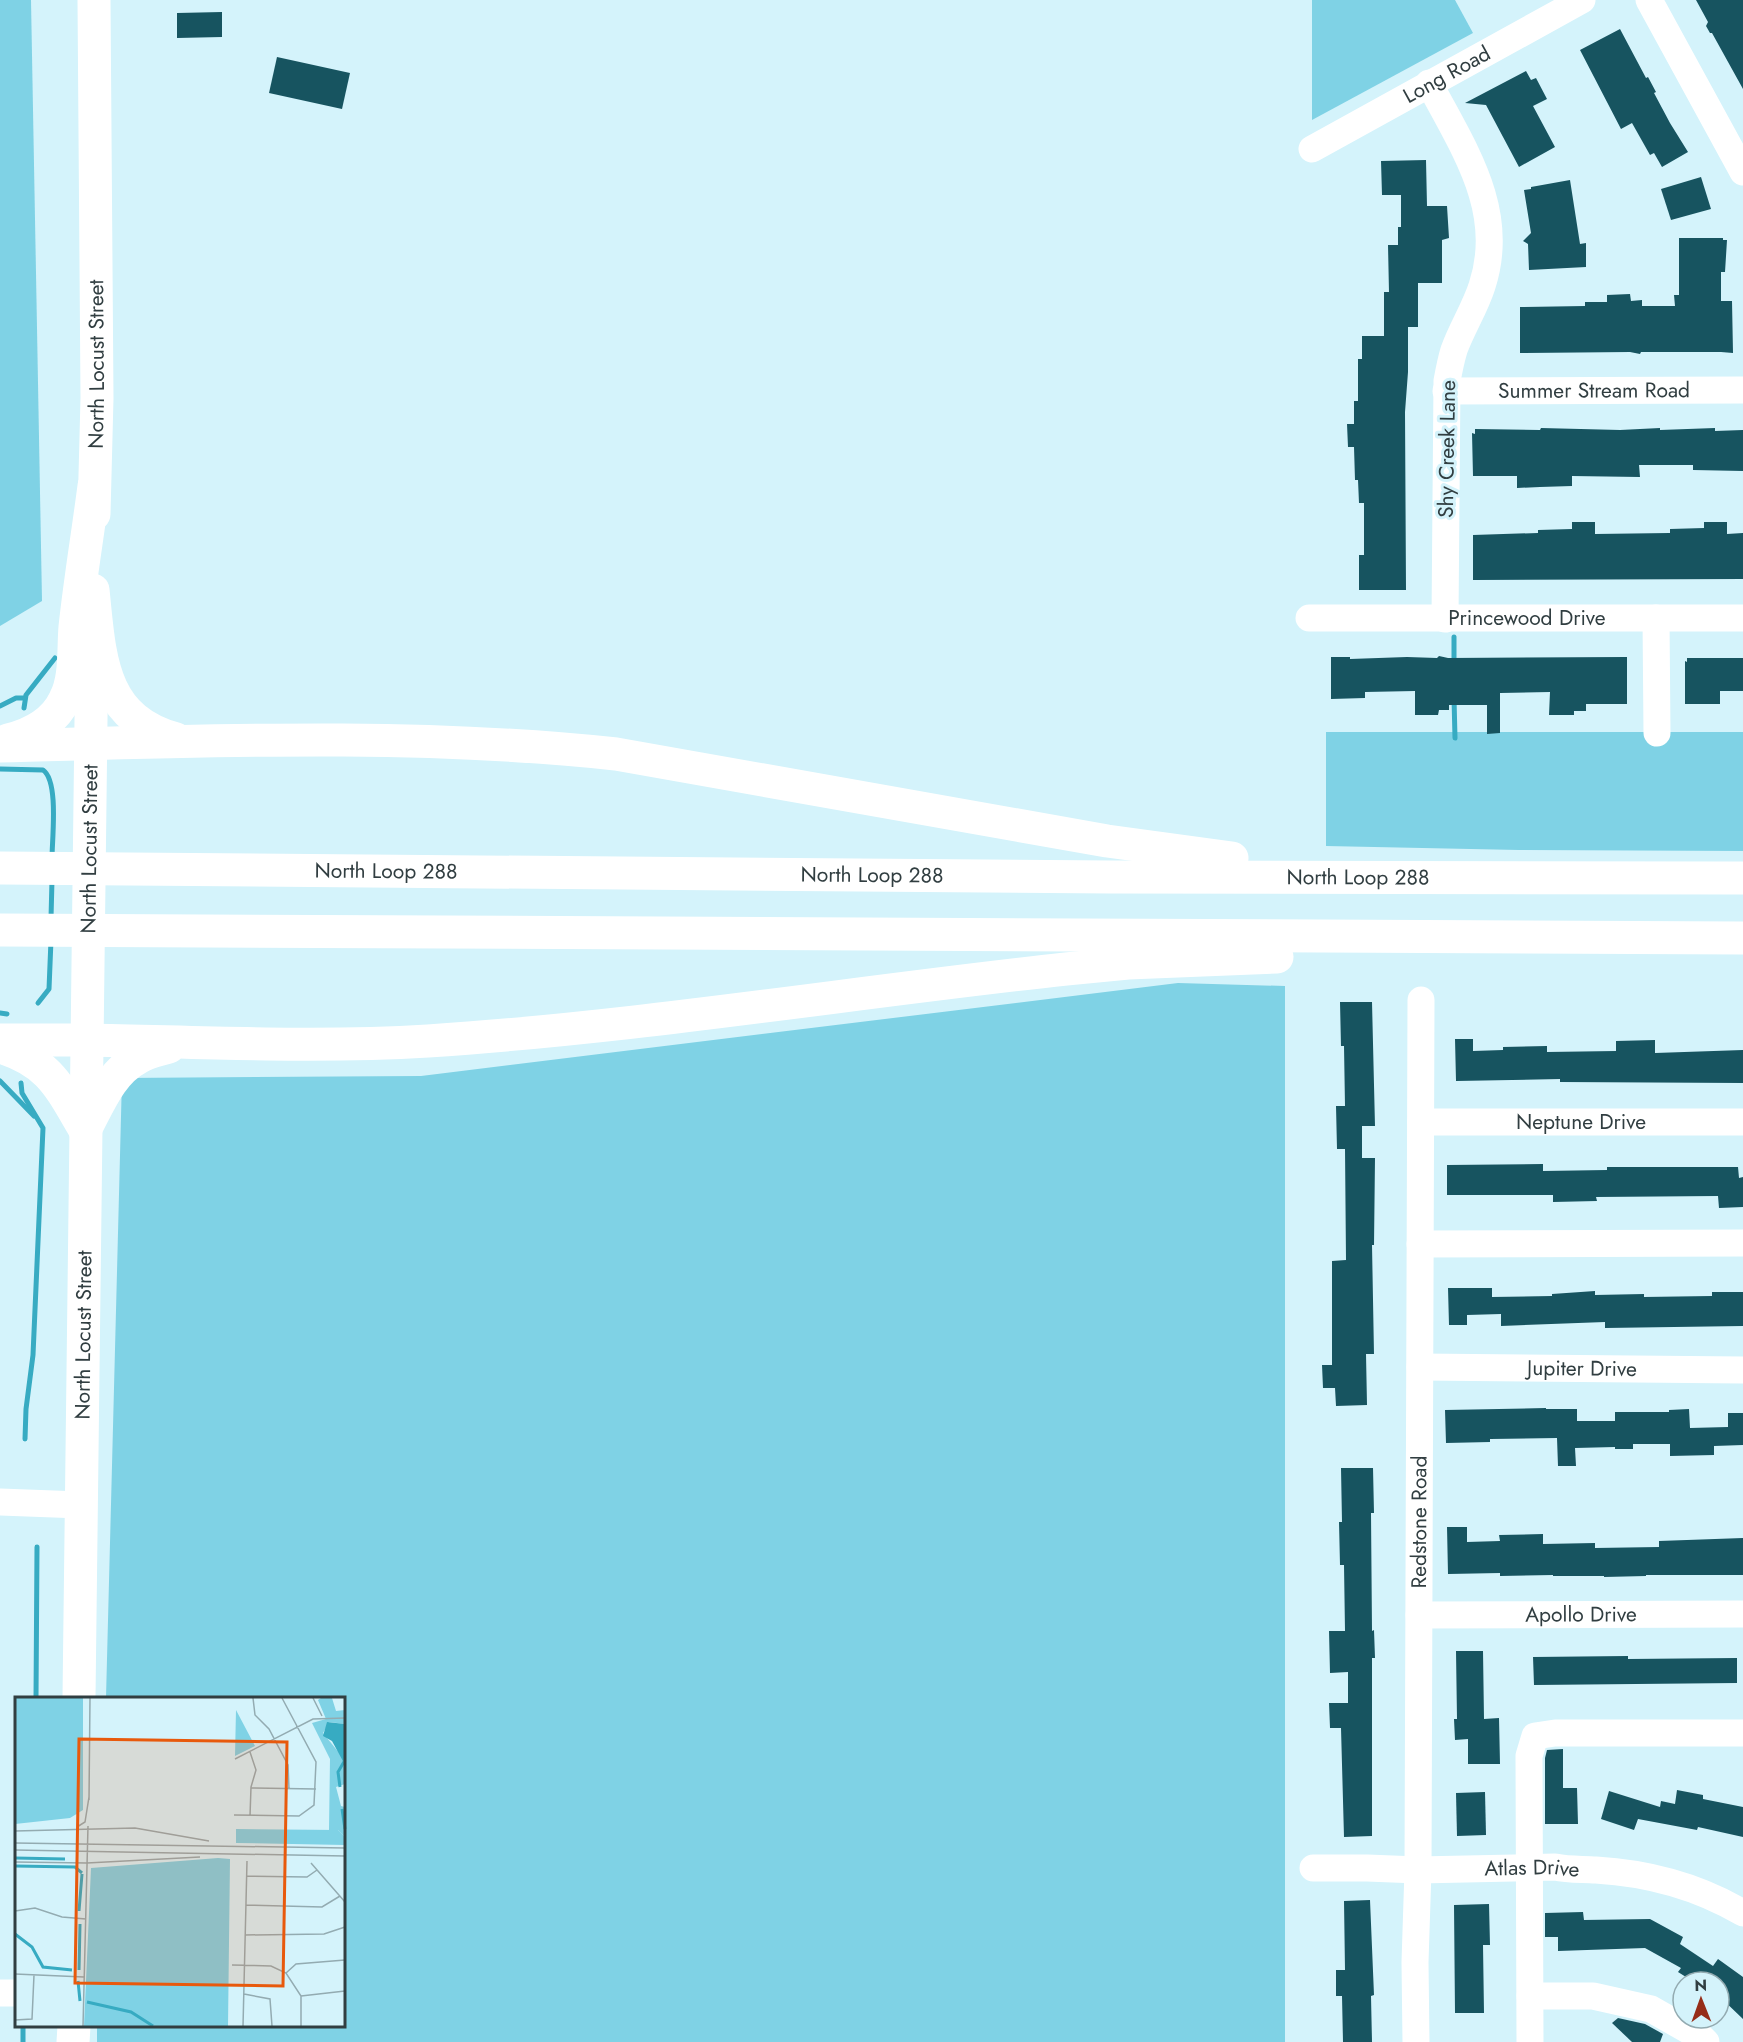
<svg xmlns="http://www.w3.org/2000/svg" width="1743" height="2042" font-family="Jost,sans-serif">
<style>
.green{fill:#7fd2e5}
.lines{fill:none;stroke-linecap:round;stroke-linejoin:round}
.stream{stroke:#37abc2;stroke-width:5}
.building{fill:#175460}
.minor{stroke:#fff;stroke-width:27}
.major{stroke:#fff;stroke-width:33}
.highway{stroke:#fff;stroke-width:33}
.labels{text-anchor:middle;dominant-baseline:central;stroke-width:6;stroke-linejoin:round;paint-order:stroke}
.street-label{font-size:21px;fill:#313e41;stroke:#d4f3fb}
.inset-river{fill:none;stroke:#37abc2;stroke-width:3}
.inset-road{fill:none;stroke:#93abb1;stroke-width:1.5}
.view{fill:#e8590c;fill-opacity:0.15;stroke:#e8590c;stroke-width:3}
.inset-edge{fill:none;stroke:#313e41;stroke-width:3}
</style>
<rect width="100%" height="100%" fill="#d4f3fb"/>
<!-- green -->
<g class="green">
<path d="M0 0H31L42 601 0 626Z"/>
<path d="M1312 0H1455L1473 33 1312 120Z"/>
<path d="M1326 732H1743V851L1519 850 1326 846Z"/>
<path d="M1178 983 1285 986V2042H97V2026H344V1698H106L122 1078 421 1076Z"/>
</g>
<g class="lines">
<!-- stream -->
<g class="stream">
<path d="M1454 637V665"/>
<path d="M1454 698 1455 738"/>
<path d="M0 706 16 698H25"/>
<path d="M24 708 26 695 55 658"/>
<path d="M0 769 43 770C59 781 52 839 52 858"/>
<path d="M51 918 52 880"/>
<path d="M38 1003 49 989 51 940"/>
<path d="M0 1013 7 1014"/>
<path d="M0 1081 34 1116"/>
<path d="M21 1083 22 1093 43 1128 33 1355 26 1409 25 1439"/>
<path d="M36 1698 37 1547"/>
<path d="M23 2028V2042"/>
</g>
</g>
<!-- building -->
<g class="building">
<path d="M1696 0H1743V89L1712 33H1710L1706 26 1708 22Z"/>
<path d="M222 12V37L177 38V13Z"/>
<path d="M1620 29 1646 78 1648 77 1656 92 1654 93 1670 123 1688 152 1662 167 1654 153 1650 155 1632 123 1621 129 1580 50Z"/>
<path d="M277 57 350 73 342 109 269 93Z"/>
<path d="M1526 71 1531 80 1536 78 1547 99 1533 106 1555 147 1519 167 1486 105 1465 103Z"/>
<path d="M1426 160 1427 206H1447L1449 238 1442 240V283H1418V327H1408V372L1405 412 1406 590H1359V555H1364V503H1359L1358 480H1355L1354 447H1348L1347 424H1354V401H1358V359H1362V336H1384V292H1389L1388 245H1398V227H1401V195H1382L1381 161Z"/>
<path d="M1701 177 1711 209 1671 220 1661 189Z"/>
<path d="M1570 180 1580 244 1586 243V267L1529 270 1528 244 1523 241 1531 233 1524 190 1531 189V187Z"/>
<path d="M1679 238H1723V240H1727L1725 272H1721V301H1732L1733 353 1721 352H1641L1640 354 1630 352 1520 353V307L1585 306V302H1607V295L1630 294 1631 301 1642 300V306H1675L1674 295H1679Z"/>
<path d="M1541 428 1620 430 1660 428V430L1715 428V431L1743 430V471L1693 470V465H1639L1640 477 1572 476V486L1540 487 1517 488V476H1473L1472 433 1475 434V429L1540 430Z"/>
<path d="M1572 522H1595V534L1670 533V529L1704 528V522H1727V534L1743 533V579L1473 580V535L1538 533V530L1572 529Z"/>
<path d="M1439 656 1448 658 1627 657V704H1586V711H1574V715H1549L1550 692 1500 693V733L1487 734V705H1449V710H1439L1438 715H1415V691L1365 692V698L1331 699V657H1350V659L1407 657 1437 658Z"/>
<path d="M1687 658H1743V691H1720V704H1685V661L1687 662Z"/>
<path d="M1340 1002H1372L1375 1126H1362V1158H1375L1374 1245H1372L1374 1354H1366L1367 1405 1336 1406 1335 1388H1323L1322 1365H1332V1261L1346 1260 1345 1149H1337L1336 1106H1345L1344 1046H1341Z"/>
<path d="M1455 1039H1473V1051L1503 1050V1047L1547 1046V1052L1616 1051V1041L1655 1040V1053L1743 1050V1083L1560 1082V1079L1456 1081Z"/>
<path d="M1543 1164V1171L1607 1170V1167H1738L1739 1178 1743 1177V1207L1719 1208 1718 1196 1596 1197 1597 1201 1553 1202V1195H1447V1165Z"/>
<path d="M1448 1288H1492V1297L1552 1296V1294L1595 1291V1295L1644 1294V1297L1712 1296V1292H1743V1326L1605 1328V1322L1501 1326V1314L1467 1315V1325H1449Z"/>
<path d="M1546 1408V1409H1577V1421H1615V1412H1669V1410L1689 1409 1690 1428 1728 1427V1413H1743V1445L1714 1446V1455L1670 1456V1444H1633V1449H1615V1447L1575 1448 1576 1466H1558L1557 1438 1490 1439V1442L1446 1443 1445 1410Z"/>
<path d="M1341 1468H1373L1374 1513H1371L1372 1631 1374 1630 1375 1658H1372V1836L1344 1837 1341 1728H1330L1329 1703H1348V1672L1330 1673 1329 1631H1345L1344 1565H1340L1339 1522H1342Z"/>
<path d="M1447 1527H1467V1542L1500 1541 1499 1535 1543 1534V1544L1595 1543V1548L1659 1547V1541L1743 1538V1575H1646V1576L1604 1577V1576H1553V1575L1500 1576V1573L1448 1574Z"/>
<path d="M1456 1651H1483L1484 1719 1499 1718 1500 1764H1468V1739L1455 1740 1454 1719H1457Z"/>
<path d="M1628 1656V1659L1737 1658V1683L1534 1685 1533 1657Z"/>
<path d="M1563 1749V1788H1577L1578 1824H1545V1758L1547 1750Z"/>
<path d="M1677 1790 1703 1795V1799L1743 1807V1837L1698 1827 1697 1830 1638 1819 1634 1830 1601 1819 1609 1791 1660 1807 1661 1801 1675 1804Z"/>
<path d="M1485 1792 1486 1835 1457 1836 1456 1793Z"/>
<path d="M1370 1900 1374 1995 1371 1996 1372 2042H1343L1342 1996H1336V1970H1345L1344 1901Z"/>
<path d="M1489 1904 1490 1945H1483L1484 2013H1455L1454 1905Z"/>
<path d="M1583 1912 1584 1920 1650 1919 1683 1937 1680 1944 1713 1966 1718 1959 1743 1977V2019L1719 1996V1982H1694L1678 1972 1681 1968 1645 1948 1558 1951V1937H1545V1913Z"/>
<path d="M1618 2018 1645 2024 1663 2034 1660 2042H1632L1612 2023Z"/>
</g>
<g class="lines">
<!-- minor -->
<g class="minor">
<path d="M1649 0 1743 172"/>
<path d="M1429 83C1463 148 1507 210 1482 286 1475 308 1462 328 1454 350 1451 360 1449 370 1447 381L1445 619"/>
<path id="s1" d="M1312 149 1582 0"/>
<path id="s2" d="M1446 391 1743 390"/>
<path id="s3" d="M1309 618H1743"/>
<path d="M1656 618 1657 733"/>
<path id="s4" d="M1421 1122H1743"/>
<path d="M1420 1244 1743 1243"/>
<path id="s5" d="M1420 1367 1743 1370"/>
<path d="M0 1502 81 1505"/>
<path id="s6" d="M1419 1615 1743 1614"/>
<path id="s7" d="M1313 1868H1367L1418 1870 1555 1867C1569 1870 1582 1869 1596 1870 1647 1873 1699 1887 1743 1913"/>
<path d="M0 1993H16"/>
<path d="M1530 1996H1593L1651 2009 1702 2038 1706 2042"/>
<path id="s8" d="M1416 2042 1415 1962 1418 1870 1421 1000"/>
<path d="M1530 2042 1529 1756 1535 1736 1555 1733H1743"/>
</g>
<!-- major -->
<g class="major">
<path id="s9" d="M94 514 97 398 94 0"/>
<path d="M0 1040H87"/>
<path d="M0 1047C50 1062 60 1088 85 1130"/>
<path id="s10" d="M79 1698 92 638"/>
<path d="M73 2042 74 2026"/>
</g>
<!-- highway -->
<g class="highway">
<path d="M93 590C100 656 100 718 176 739"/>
<path d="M8 740C32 734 54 723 65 699 76 678 73 650 75 627 80 580 88 533 94 486"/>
<path d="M0 746C204 741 413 732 616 754L1107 841 1232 858"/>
<path id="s11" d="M0 868 1111 877 1743 878"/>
<path d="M0 930 1743 938"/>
<path d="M87 1040C200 1042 314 1048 428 1041 641 1027 853 992 1066 969L1128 963 1277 957"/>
<path d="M85 1130C99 1104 111 1072 138 1058 147 1052 159 1050 169 1047"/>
</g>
</g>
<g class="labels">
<!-- street labels -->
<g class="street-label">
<text stroke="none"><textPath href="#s1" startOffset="154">Long Road</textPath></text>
<text stroke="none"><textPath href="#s9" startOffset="150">North Locust Street</textPath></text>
<text stroke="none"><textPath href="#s2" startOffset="148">Summer Stream Road</textPath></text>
<text transform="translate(1447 449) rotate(-89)">Shy Creek Lane</text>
<text stroke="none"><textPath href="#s3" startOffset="218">Princewood Drive</textPath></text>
<text stroke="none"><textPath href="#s10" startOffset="849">North Locust Street</textPath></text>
<text stroke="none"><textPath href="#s11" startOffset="386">North Loop 288</textPath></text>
<text stroke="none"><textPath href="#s11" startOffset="872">North Loop 288</textPath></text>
<text stroke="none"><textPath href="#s11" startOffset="1358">North Loop 288</textPath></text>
<text stroke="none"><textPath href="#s4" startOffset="160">Neptune Drive</textPath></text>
<text stroke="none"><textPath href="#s10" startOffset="363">North Locust Street</textPath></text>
<text stroke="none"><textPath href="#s5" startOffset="162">Jupiter Drive</textPath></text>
<text stroke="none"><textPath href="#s8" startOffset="520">Redstone Road</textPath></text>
<text stroke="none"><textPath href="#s6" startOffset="162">Apollo Drive</textPath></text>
<text stroke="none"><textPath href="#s7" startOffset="219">Atlas Drive</textPath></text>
</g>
</g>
<!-- overview -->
<g transform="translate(15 1697)">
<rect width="330" height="330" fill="#d4f3fb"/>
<path d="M0 1H68V113L55 121 0 127ZM221 13 240 49 220 59ZM221 132 323 133 330 140V148L221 146ZM203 161 215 162 213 329H69L76 171Z" fill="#7fd2e5"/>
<path d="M306 1H317L321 14 330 13V27L314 25 308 36 329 62 330 87 321 90 326 109 330 110V140L323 133H314L315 62 297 26 311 22 303 3Z" fill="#7fd2e5"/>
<path d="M312 25 330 27 329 66 317 44 308 39Z" fill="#37abc2"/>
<path class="inset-river" d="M325 90 323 75 330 63M327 112 330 132M0 161 50 162M0 169 60 170 67 176M64 214 67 177M0 237 17 250 28 270 57 273M64 273 65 227M63 284 65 304M72 305 116 315 138 329"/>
<path class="inset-road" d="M238 1 240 18 254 32 273 68 274 92M298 1 307 19M235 55 241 73 236 90 235 119M220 62 298 22 330 21M236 91 301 92M74 103 75 1M219 118 284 119 299 108 301 65 267 1M62 130 70 125 74 100M0 134 120 131 194 144M0 146 330 151M0 153 330 159M0 165 72 166M72 166 185 160M296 166 330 205M231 179 292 180 302 173M231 208 307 210 325 199M0 214 20 211 47 220 71 222M230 238 309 237 330 230M217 268 256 269 271 276 286 299V329M271 276 281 267 330 263M0 277 69 280M229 297 255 302 257 329M286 299 330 294M0 323 17 322 19 278M68 329 73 129M228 329 232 164"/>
<path class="view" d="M64 42 272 45 268 289 60 286Z"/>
<rect width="330" height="330" class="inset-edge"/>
</g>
<!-- north arrow -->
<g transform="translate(1701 2000) rotate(359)"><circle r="28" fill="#d4f3fb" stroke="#93abb1" stroke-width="1.5"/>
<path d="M0-4.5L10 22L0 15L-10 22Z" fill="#962d18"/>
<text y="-9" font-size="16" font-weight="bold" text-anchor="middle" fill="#313e41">N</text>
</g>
</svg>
